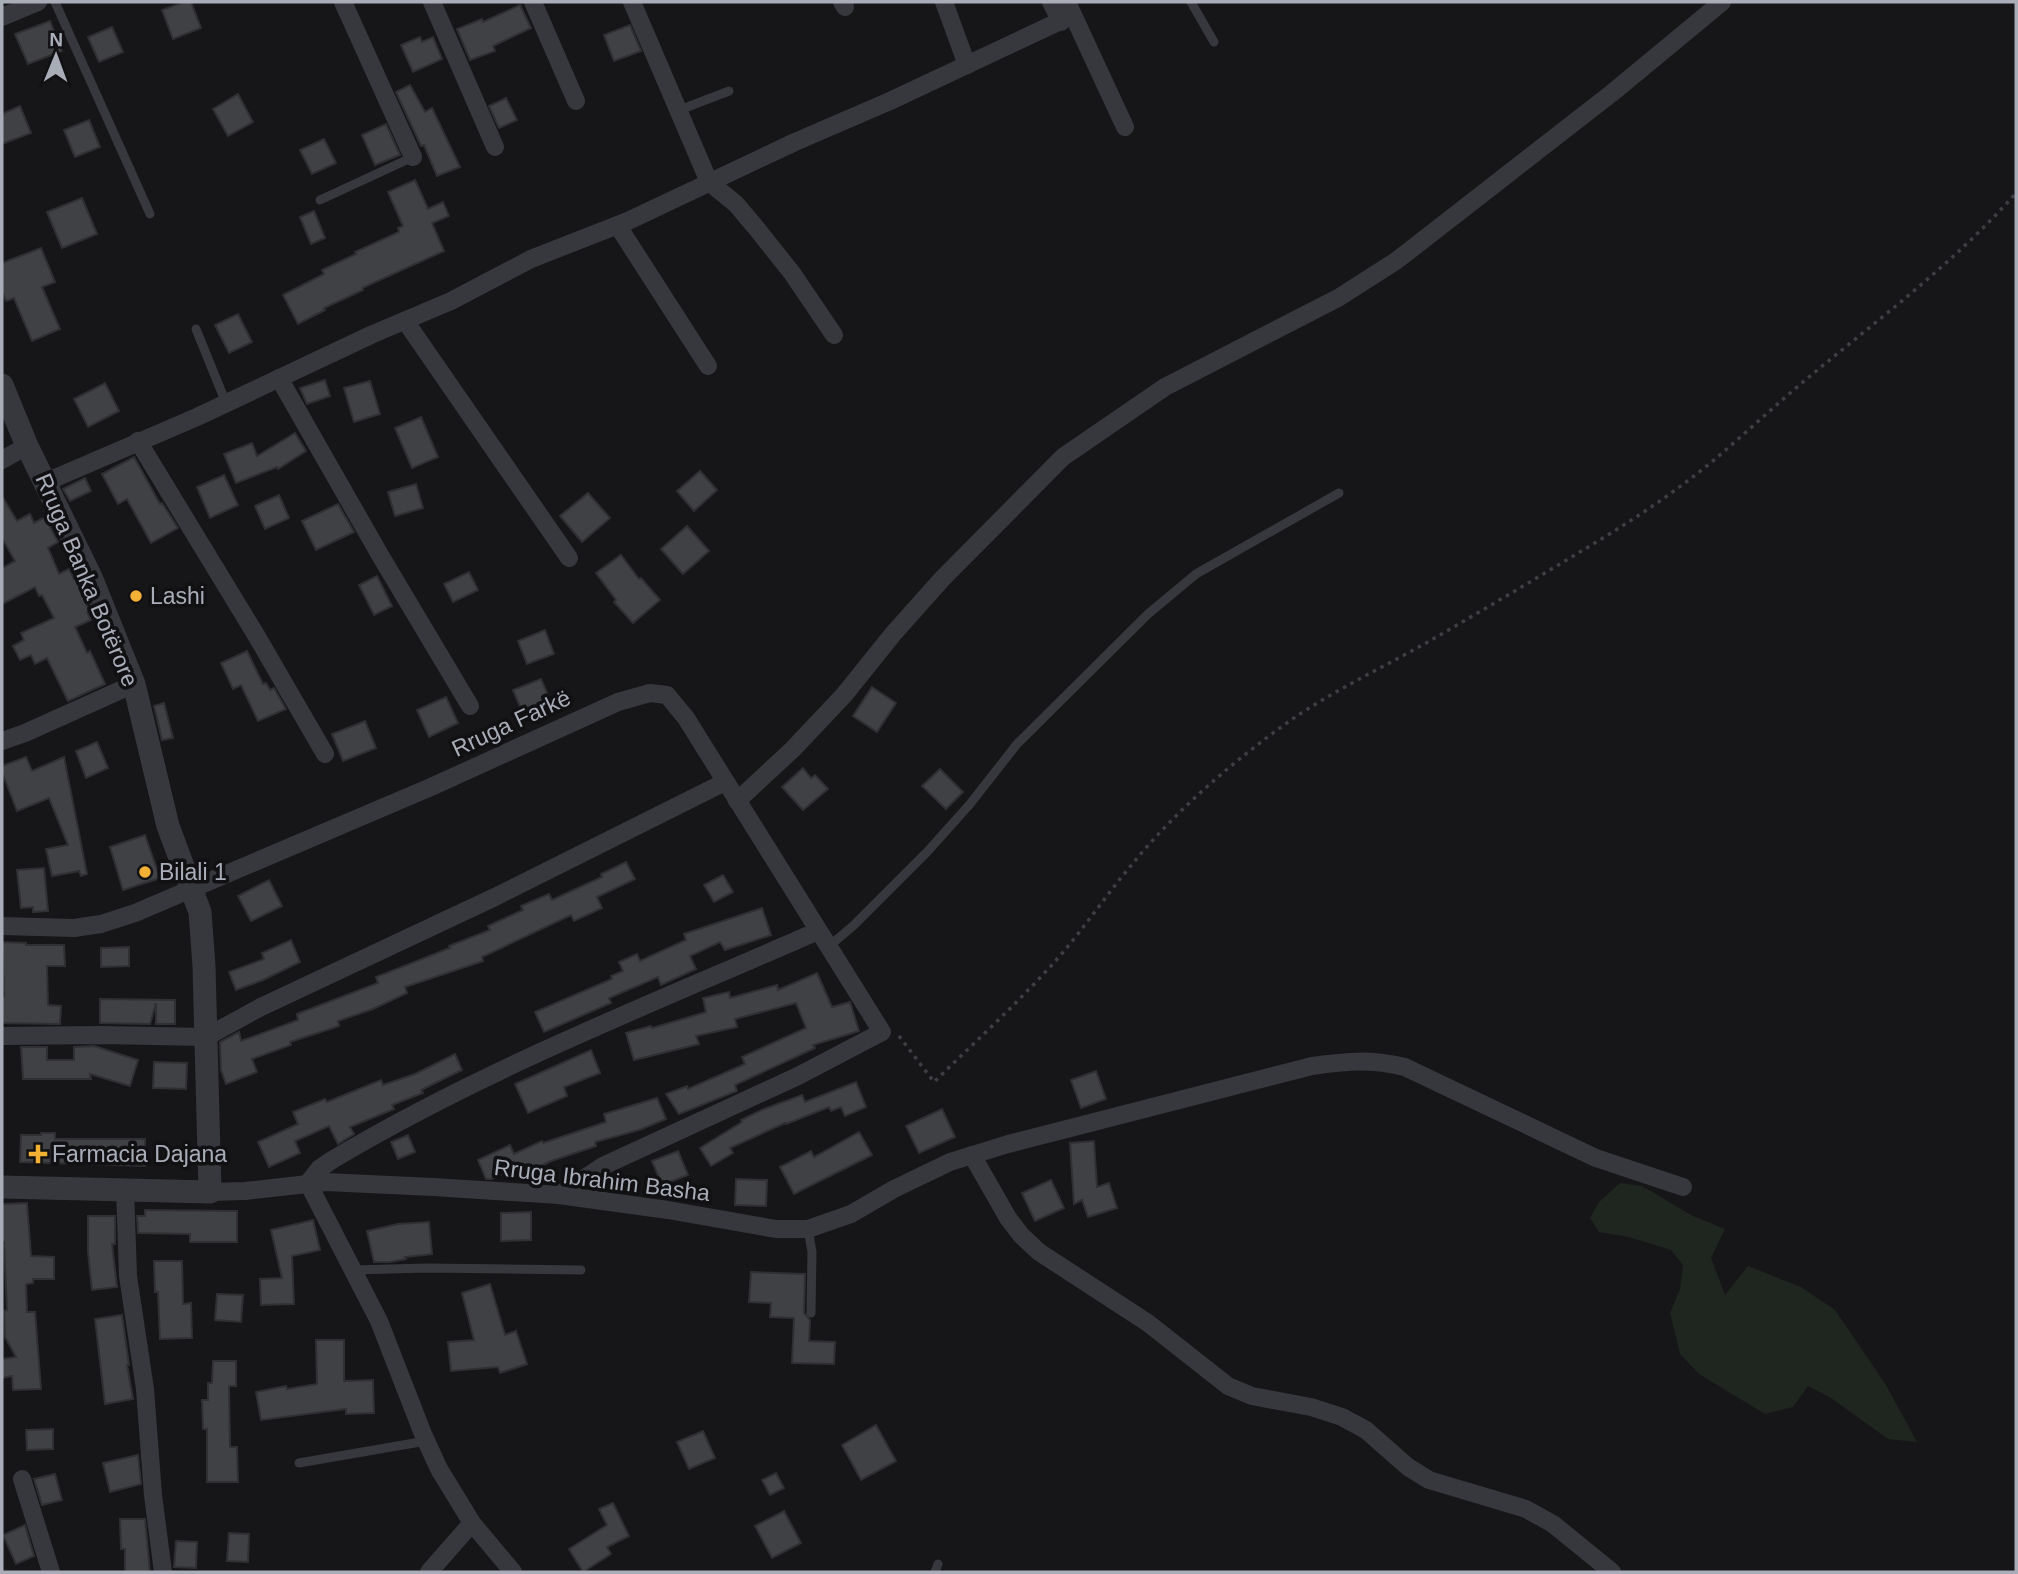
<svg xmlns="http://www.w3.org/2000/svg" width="2018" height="1574" font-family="Helvetica,sans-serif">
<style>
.green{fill:#1e261f}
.building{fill:#404145;stroke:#303034;stroke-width:2}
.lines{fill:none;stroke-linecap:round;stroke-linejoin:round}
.path{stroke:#3d3f44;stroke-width:3.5;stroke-dasharray:3.5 5;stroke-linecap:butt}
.service{stroke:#37383d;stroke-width:9}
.minor{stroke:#37383d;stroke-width:18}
.tertiary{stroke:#37383d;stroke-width:23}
.poi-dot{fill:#f2b134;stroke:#111113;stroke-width:2.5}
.labels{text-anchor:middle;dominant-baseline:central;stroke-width:7;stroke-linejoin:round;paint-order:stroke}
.street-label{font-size:23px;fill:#a8adb8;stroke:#111113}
.poi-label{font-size:23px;fill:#a8adb8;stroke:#111113;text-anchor:start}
</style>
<rect width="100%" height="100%" fill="#161618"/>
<!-- green -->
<path class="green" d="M1620 1183 1642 1186 1691 1215 1725 1229 1711 1258 1725 1295 1748 1266 1801 1287 1835 1310 1886 1385 1917 1442 1888 1439 1831 1398 1808 1386 1793 1407 1765 1414 1699 1374 1680 1354 1670 1313 1680 1289 1683 1265 1671 1250 1629 1237 1599 1232 1590 1218 1599 1202Z"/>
<!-- building -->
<g class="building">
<path d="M184 2H191L201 28 173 39 162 10Z"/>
<path d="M520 5 531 28 493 46 495 51 470 60 457 29 482 19 483 22Z"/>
<path d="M50 21 62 51 28 64 15 34Z"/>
<path d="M630 25 641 51 614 61 604 35Z"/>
<path d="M112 27 123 52 99 62 88 37Z"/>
<path d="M420 37 422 42 433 37 442 59 413 72 401 45Z"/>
<path d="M410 85 425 112 432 108 460 167 437 176 424 145 421 146 396 92Z"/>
<path d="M238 94 253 122 228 136 213 109Z"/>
<path d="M506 98 517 120 499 128 489 106Z"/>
<path d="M20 106 31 133 2 144V114Z"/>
<path d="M89 120 100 147 75 157 64 130Z"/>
<path d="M386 124 400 155 375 165 362 135Z"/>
<path d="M324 139 336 163 312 174 300 150Z"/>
<path d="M415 180 428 209 443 202 449 216 432 223 444 251 362 288 363 290 324 308 325 310 298 324 283 295 324 274 322 270 356 254 355 252 399 232 398 228 403 226 388 192Z"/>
<path d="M82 198 97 234 62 248 47 212Z"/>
<path d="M314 211 325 238 311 244 300 217Z"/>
<path d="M41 248 55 282 42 287 60 329 32 341 14 298 6 301 2 291V263Z"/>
<path d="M238 314 252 342 229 353 215 325Z"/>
<path d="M325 380 330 396 307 404 300 388Z"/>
<path d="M370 381 380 414 354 422 344 388Z"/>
<path d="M105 383 119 411 88 427 74 399Z"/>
<path d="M421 417 438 457 412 468 395 428Z"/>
<path d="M295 433 306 451 278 469 277 467 236 483 224 454 252 443 257 456Z"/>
<path d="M134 457 160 504 162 503 178 528 151 543 127 499 118 504 102 474Z"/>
<path d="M700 471 717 490 694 511 677 491Z"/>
<path d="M224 475 238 505 210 518 197 487Z"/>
<path d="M85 478 91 491 70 501 63 489Z"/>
<path d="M416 484 423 508 395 516 388 492Z"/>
<path d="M588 493 610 518 582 542 560 516Z"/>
<path d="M279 495 289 518 265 529 255 506Z"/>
<path d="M2 496 17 521 30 514 34 523 45 517 58 542 48 548 59 574 69 569 74 579 76 578 89 610 87 612 91 620 75 627 87 653 90 651 105 684 68 701 47 658 35 664 31 655 20 660 13 646 24 640 21 633 54 618 42 595 39 596 35 587 2 604V568L15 561 2 538Z"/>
<path d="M338 504 354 532 316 550 302 521Z"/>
<path d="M687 526 709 551 683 574 661 549Z"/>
<path d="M621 555 639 579 641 578 660 600 633 623 614 602 616 600 596 573Z"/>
<path d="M469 572 478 590 453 602 444 584Z"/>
<path d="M377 576 392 606 374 615 359 585Z"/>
<path d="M545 630 554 654 527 664 518 641Z"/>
<path d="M247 651 263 684 266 683 270 690 274 688 286 709 258 721 241 685 233 689 221 663Z"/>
<path d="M541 679 552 704 524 716 513 690Z"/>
<path d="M872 687 896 703 877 732 853 716Z"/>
<path d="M446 697 458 723 429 737 417 710Z"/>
<path d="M164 703 173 738 162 740 154 706Z"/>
<path d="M365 721 376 748 343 761 332 734Z"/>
<path d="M97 742 108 768 86 778 76 751Z"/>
<path d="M26 757 32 771 64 757 87 874 81 876 79 871 52 876 46 849 68 845 49 798 17 811 2 772V766Z"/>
<path d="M803 768 811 778 815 775 828 789 803 810 782 787Z"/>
<path d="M940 769 963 792 946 809 922 786Z"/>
<path d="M145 835 160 878 123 890 110 847Z"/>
<path d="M626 862 635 879 597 897 602 908 574 921 571 915 482 957 483 961 405 987 407 993 373 1009 338 1021 339 1026 290 1042 291 1045 252 1059 257 1072 226 1084 221 1070 220 1042 239 1032 241 1041 298 1020 297 1014 378 983 376 977 450 948 449 946 490 930 488 926 523 910 521 906 549 894 552 900 602 877 601 874Z"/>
<path d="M44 868 48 911 33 912V907L21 908 17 870Z"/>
<path d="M723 875 733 892 714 902 704 885Z"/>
<path d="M269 880 282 906 251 921 238 896Z"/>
<path d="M762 908 771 935 725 950 720 942 690 956 696 969 661 985 658 977 609 998 611 1003 544 1032 535 1012 612 979 611 976 623 971 619 962 637 954 640 961 686 940 684 934Z"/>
<path d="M291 940 300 962 263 980 236 990 229 972 264 959 262 953Z"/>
<path d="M2 942 26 943V945H64L65 966H47L48 1005 61 1006 60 1024 2 1023V996H4Z"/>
<path d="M129 947V966L101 967V948Z"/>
<path d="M817 973 832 1007 850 1002 859 1031 813 1045 815 1048 735 1085 737 1091 679 1114 666 1094 687 1086 688 1089 745 1064 742 1057 806 1028 796 1003 735 1019 737 1027 696 1036 699 1044 634 1060 626 1033 651 1026 652 1028 706 1012 703 998 729 992 730 998 777 985 778 990Z"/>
<path d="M100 999 175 1000V1024H156V1003L150 1024 100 1023Z"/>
<path d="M94 1046 138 1060 130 1086 90 1074 91 1079H23L21 1047H47V1060H74V1047Z"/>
<path d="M591 1050 600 1073 564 1087 567 1096 528 1113 515 1084Z"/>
<path d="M455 1054 462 1070 421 1090 423 1093 392 1105 394 1109 350 1127 354 1134 338 1144 329 1126 295 1141 300 1153 269 1167 258 1142 298 1124 293 1112 325 1099 327 1102 381 1080 383 1085 415 1074Z"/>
<path d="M154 1062 187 1063 186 1089 153 1088Z"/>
<path d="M1096 1071 1106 1099 1081 1108 1071 1080Z"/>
<path d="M856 1082 866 1107 845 1116 841 1107 831 1111 829 1107 786 1124 785 1123 730 1148 733 1153 711 1166 700 1148 742 1122 741 1120 764 1109 802 1095 805 1102Z"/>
<path d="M657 1098 666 1119 639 1130 595 1142 596 1146 551 1161 528 1173 524 1165 491 1179H486L478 1160 510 1145 514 1154 542 1141 543 1143 606 1122 604 1114Z"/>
<path d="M942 1109 955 1137 919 1153 906 1126Z"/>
<path d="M859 1132 872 1155 794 1194 780 1167 811 1151 814 1157Z"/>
<path d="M41 1133H55V1139H145V1166L20 1162 21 1135H41Z"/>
<path d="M408 1135 415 1152 398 1159 391 1142Z"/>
<path d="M1094 1141 1097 1187 1109 1183 1117 1208 1088 1217 1082 1200 1074 1204 1070 1143Z"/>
<path d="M678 1151 688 1175 662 1185 652 1161Z"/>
<path d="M736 1179 767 1180 766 1206 735 1205Z"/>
<path d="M1051 1180 1064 1208 1035 1221 1022 1193Z"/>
<path d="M27 1203 31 1256 54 1257V1279H33V1283L26 1284 27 1312H35L41 1389 13 1390 12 1376 2 1378V1359L16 1357 5 1337 4 1311 7 1310 4 1242H2V1204Z"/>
<path d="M145 1210 237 1211V1242H190V1234L138 1233 137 1216H145Z"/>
<path d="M531 1212V1240L501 1241V1213Z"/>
<path d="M88 1216H115V1244H112L117 1287 92 1290 88 1252Z"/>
<path d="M313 1220 320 1250 292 1256 294 1304 261 1305 260 1279 282 1278 271 1230Z"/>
<path d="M429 1222 432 1254 405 1257 406 1259 390 1262H374L367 1231 398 1224Z"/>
<path d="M154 1261H182L183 1304 191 1303 192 1338 160 1339 158 1292H155Z"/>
<path d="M751 1272 805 1274 804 1313 810 1320 809 1341 835 1342 834 1364 792 1363 794 1318 770 1317 771 1303 749 1302Z"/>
<path d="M490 1284 505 1335 516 1331 527 1364 500 1373 498 1367 451 1371 448 1342 474 1340 462 1293Z"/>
<path d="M217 1294 243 1295 241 1322 215 1320Z"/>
<path d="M122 1315 129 1365H127L133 1399 105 1404 95 1319Z"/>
<path d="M316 1340H344V1381L373 1380 374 1413 346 1414V1409L261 1420 256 1392 286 1386 287 1389 317 1384Z"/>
<path d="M213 1361H236V1386H229L230 1447H237L238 1482H207V1429H203L202 1400H208V1383H212Z"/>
<path d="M876 1425 896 1461 861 1480 842 1445Z"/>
<path d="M53 1429V1449L27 1450 26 1430Z"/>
<path d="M703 1431 715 1458 689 1469 677 1442Z"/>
<path d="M138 1455 141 1484 110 1492 103 1463Z"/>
<path d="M776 1473 784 1488 770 1495 762 1480Z"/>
<path d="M55 1474 62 1500 42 1505 34 1479Z"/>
<path d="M613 1503 629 1536 607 1547 611 1554 583 1572 569 1549 607 1525 599 1509Z"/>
<path d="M784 1511 801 1543 772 1558 755 1526Z"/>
<path d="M120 1519H145L150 1572H125V1549H121Z"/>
<path d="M25 1525 34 1556 16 1564 3 1535Z"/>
<path d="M229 1533 249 1534 248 1562 227 1561Z"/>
<path d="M176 1541 197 1542 196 1568 174 1567Z"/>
</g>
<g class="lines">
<!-- path -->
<path class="path" d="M899 1036 934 1082C976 1041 1020 1001 1059 957 1084 928 1105 897 1129 868 1174 812 1233 761 1291 720 1336 689 1386 666 1433 639 1490 606 1547 572 1603 538 1642 514 1679 489 1714 460 1748 431 1781 400 1815 372 1884 315 1957 260 2016 193"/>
<!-- service -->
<g class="service">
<path d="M55 2 150 214"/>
<path d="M1191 2 1214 42"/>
<path d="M677 111 729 91"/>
<path d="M320 200 413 157"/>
<path d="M196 329 226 403"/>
<path d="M828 947 853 926 928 851 970 804 1017 744 1148 614 1196 574 1339 493"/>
<path d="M808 1229 812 1252 811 1313"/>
<path d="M353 1270 427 1268 581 1270"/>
<path d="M299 1463 426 1441"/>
<path d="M935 1572 938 1564"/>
</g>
<!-- minor -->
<g class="minor">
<path d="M343 2 413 157"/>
<path d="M432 2 495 147"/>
<path d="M533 2 576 101"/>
<path d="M632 2 709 182 736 204 757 229 792 273 834 335"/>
<path d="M842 2 845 7"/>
<path d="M944 2 967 65"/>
<path d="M1051 2 1061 22"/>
<path d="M1067 2 1125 127"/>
<path d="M2 17 38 2"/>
<path d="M618 226 708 366"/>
<path d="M406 322 569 558"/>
<path d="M279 378 380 555 470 706"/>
<path d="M138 441 256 635 325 754"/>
<path d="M2 460 27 446"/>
<path d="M46 482 197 417 373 334 451 301 531 259 628 221 795 142 890 101 1073 15"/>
<path d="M2 741 25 733 134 684"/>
<path d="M737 801 793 749 844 695 893 634 942 579 1063 457 1165 387 1338 298 1396 261 1612 93 1722 2"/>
<path d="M2 926 74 928 101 924 135 913 431 787 618 702 650 693 667 695 686 718 882 1032 798 1076 603 1166 559 1195"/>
<path d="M2 1036 102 1035 206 1037 261 1007 495 897 725 782"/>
<path d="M972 1155 1008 1218 1021 1235 1039 1252 1148 1323 1228 1386 1252 1396 1311 1407 1342 1417 1366 1430 1408 1467 1429 1480 1526 1509 1553 1524 1612 1572"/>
<path d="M125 1189 128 1276 145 1389 153 1495 163 1572"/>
<path d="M210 1192 245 1191 326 1182 433 1187 559 1195 668 1210 776 1229H808L851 1214 894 1189 950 1162 1008 1144 1312 1066C1347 1061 1371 1059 1405 1067L1596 1158 1683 1187"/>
<path d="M22 1479 51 1572"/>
<path d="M429 1572 472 1523"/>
<path d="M513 1572 472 1523 439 1469 423 1434 379 1321 308 1183 319 1169 332 1160C486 1068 654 1003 818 931"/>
</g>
<!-- tertiary -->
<path class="tertiary" d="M2 385 27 446 91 577 134 684 168 826 200 912 204 966 210 1192 2 1187"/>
</g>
<!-- markers -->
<g class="poi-dot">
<circle cx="136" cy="596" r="7"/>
<circle cx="145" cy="872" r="7"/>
<path d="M34.5 1143.5h7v7h7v7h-7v7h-7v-7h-7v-7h7z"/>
</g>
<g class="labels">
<!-- street labels -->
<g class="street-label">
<text transform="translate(87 580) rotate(67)">Rruga Banka Botërore</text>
<text transform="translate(511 723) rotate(-25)">Rruga Farkë</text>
<text transform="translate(602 1180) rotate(7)">Rruga Ibrahim Basha</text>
</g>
<!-- poi labels -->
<g class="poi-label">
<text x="150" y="596">Lashi</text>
<text x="159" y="872">Bilali 1</text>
<text x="52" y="1154">Farmacia Dajana</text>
</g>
</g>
<!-- border -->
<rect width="2018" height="1574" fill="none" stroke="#a8adb8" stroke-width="7"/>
<!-- north arrow -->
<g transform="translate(56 56) rotate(1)" stroke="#111113" stroke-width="5" paint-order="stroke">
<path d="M0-5L12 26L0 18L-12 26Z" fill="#a8adb8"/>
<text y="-10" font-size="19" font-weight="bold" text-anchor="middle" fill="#a8adb8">N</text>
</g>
</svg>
